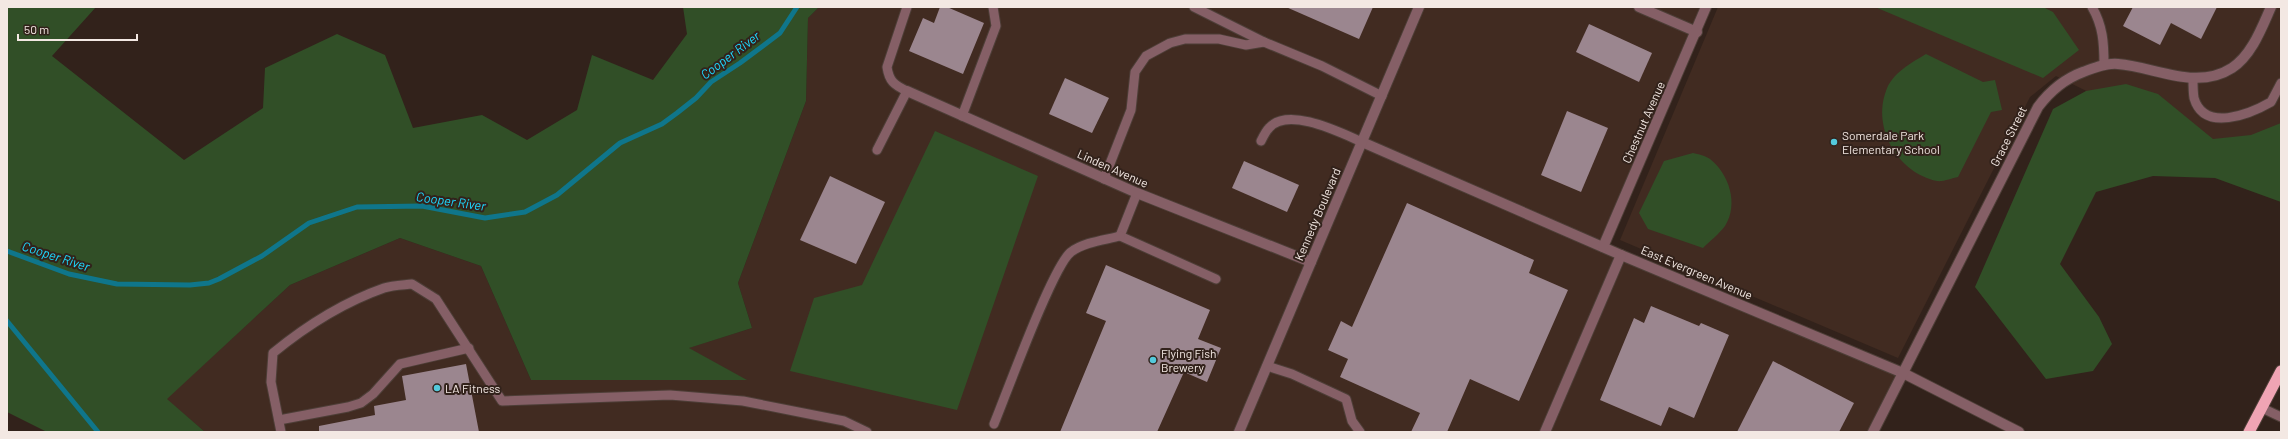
<svg xmlns="http://www.w3.org/2000/svg" width="2288" height="439" font-family="Barlow,sans-serif">
<style>
.built{fill:#412b21}
.green{fill:#314f27}
.lines{fill:none;stroke-linecap:round;stroke-linejoin:round}
.stream{stroke:#0f768b;stroke-width:5}
.building{fill:#9b868f}
.service-casing{stroke:#4d3e37;stroke-width:11}
.minor-casing{stroke:#4d3e37;stroke-width:12}
.trunk-casing{stroke:#4d3e37;stroke-width:13}
.service{stroke:#855f66;stroke-width:9}
.minor{stroke:#855f66;stroke-width:10}
.trunk{stroke:#f0a4b4;stroke-width:11}
.poi-dot{fill:#54cadc;stroke:#32221b;stroke-width:1.5}
.labels{text-anchor:middle;dominant-baseline:central;stroke-width:4;stroke-linejoin:round;paint-order:stroke}
.street-label{font-size:12px;fill:#f3e8e3;stroke:#32221b}
.poi-label{font-size:12px;fill:#f3e8e3;stroke:#32221b;text-anchor:start}
.water-label{font-size:13px;font-style:italic;fill:#1dd9ff;stroke:#32221b}
</style>
<rect width="100%" height="100%" fill="#32221b"/>
<!-- built -->
<g class="built">
<path d="M819 7H1706L1608 249 1903 373 1871 432H205L166 399 290 285 400 238 481 266 531 380H746L688 348 752 328 738 283 806 101 808 18Z"/>
<path d="M1718 7H2281V187L2056 76 2030 97 1898 358 1620 240Z"/>
</g>
<!-- green -->
<g class="green">
<path d="M7 7H96L52 56 184 160 263 108 265 68 337 34 385 55 413 128 482 115 527 140 577 110 592 55 653 80 687 34 683 7H819L808 18 806 101 738 283 752 328 689 348 747 380H531L481 266 400 238 290 285 167 399 205 432H47L7 412Z"/>
<path d="M1875 7H2043L2053 12 2079 50 2043 78Z"/>
<path d="M1926 54 1983 82 1995 80 2002 110 1991 112 1958 177C1952 178 1943 182 1937 181 1898 173 1872 128 1886 91 1892 73 1911 63 1926 54Z"/>
<path d="M2126 84 2158 94 2213 139 2251 135 2281 123V202L2215 178 2153 176 2096 192 2060 264 2099 317 2112 344 2093 371 2046 379 1975 287 2053 109 2086 91Z"/>
<path d="M935 131 1038 176 957 410 790 371 814 298 862 285Z"/>
<path d="M1693 153C1698 154 1706 156 1710 159 1729 174 1739 204 1725 226 1719 234 1710 241 1703 248L1648 229 1639 213 1664 161Z"/>
</g>
<g class="lines">
<!-- stream -->
<g class="stream">
<path d="M7 251 69 274 117 284 190 285 209 283 219 279 262 256 309 223 357 207 422 206 485 218 525 212 557 195 620 143 662 124 677 113 696 98 711 82 740 63 780 33 797 7"/>
<path d="M7 321 98 432"/>
</g>
</g>
<!-- building -->
<g class="building">
<path d="M940 7H947L984 23 963 74 909 51 923 18 934 23Z"/>
<path d="M1286 7H1373L1359 39Z"/>
<path d="M2133 7H2217L2201 39 2171 23 2160 45 2123 26Z"/>
<path d="M1589 24 1652 53 1639 82 1576 52Z"/>
<path d="M1065 78 1109 98 1092 133 1049 114Z"/>
<path d="M1567 111 1608 128 1581 192 1541 175Z"/>
<path d="M1244 161 1299 185 1287 212 1232 188Z"/>
<path d="M830 176 885 202 856 264 800 240Z"/>
<path d="M1407 203 1534 260 1529 273 1568 290 1519 401 1470 379 1447 432H1411L1420 413 1340 377 1348 359 1328 350 1341 321 1352 327Z"/>
<path d="M1106 265 1210 310 1198 339 1221 348 1207 382 1184 372 1157 432H1060L1106 321 1086 313Z"/>
<path d="M1651 306 1699 326 1701 323 1729 335 1694 418 1669 407 1661 426 1600 400 1634 318 1644 323Z"/>
<path d="M1773 361 1854 403 1839 432H1737Z"/>
<path d="M466 364 479 432H319V426L375 415 374 406 406 400 402 376Z"/>
</g>
<g class="lines">
<defs>
<g id="service">
<path d="M1194 7 1264 42 1322 66 1382 96"/>
<path d="M2092 7C2103 26 2104 43 2104 65"/>
<path d="M2193 79C2193 85 2193 92 2194 98 2204 133 2250 114 2271 102L2281 83"/>
<path d="M962 116 996 26 993 7"/>
<path d="M1261 141C1263 137 1266 131 1269 128 1288 106 1341 133 1362 142"/>
<path d="M877 150 907 91C894 85 889 81 887 67L907 7"/>
<path d="M1104 179 1131 110 1135 72 1146 56 1170 43 1185 39H1219L1246 45 1264 42"/>
<path d="M1137 193 1120 236 1216 279"/>
<path d="M1267 366 1292 374 1346 399 1352 421 1360 432"/>
<path d="M2262 408 2281 417"/>
<path d="M279 420 348 407 361 403 373 394 400 364 469 348"/>
<path d="M994 424C1006 395 1053 265 1071 252 1084 242 1105 240 1120 236"/>
<path d="M281 432 271 382 273 353C306 326 344 302 384 288 393 285 403 285 412 284L436 299 502 401 670 395 743 401 844 421 867 432"/>
</g>
<g id="minor">
<path d="M1639 7 1697 32"/>
<path d="M907 91 1137 193 1311 262"/>
<path d="M1362 142 1621 255 1903 373 2019 432"/>
<path d="M1603 247 1706 7"/>
<path d="M1239 432 1419 7"/>
<path d="M1545 432 1621 255"/>
<path d="M1873 432 2038 107C2050 91 2064 79 2083 72 2094 68 2105 63 2118 64 2156 67 2196 91 2232 68 2252 55 2262 27 2271 7"/>
</g>
<path id="trunk" d="M2249 432 2281 371"/>
</defs>
<!-- service casing -->
<use href="#service" class="service-casing"/>
<!-- minor casing -->
<use href="#minor" class="minor-casing"/>
<!-- trunk casing -->
<use href="#trunk" class="trunk-casing"/>
<!-- service -->
<use href="#service" class="service"/>
<!-- minor -->
<use href="#minor" class="minor"/>
<!-- trunk -->
<use href="#trunk" class="trunk"/>
</g>
<!-- markers -->
<g class="poi-dot">
<circle cx="1834" cy="142" r="4"/>
<circle cx="1153" cy="360" r="4"/>
<circle cx="437" cy="388" r="4"/>
</g>
<g class="labels">
<!-- street labels -->
<g class="street-label">
<text transform="translate(1643 122) rotate(-66)">Chestnut Avenue</text>
<text transform="translate(2008 136) rotate(-63)">Grace Street</text>
<text transform="translate(1113 168) rotate(24)">Linden Avenue</text>
<text transform="translate(1317 214) rotate(-67)">Kennedy Boulevard</text>
<text transform="translate(1697 272) rotate(23)">East Evergreen Avenue</text>
</g>
<!-- poi labels -->
<g class="poi-label">
<text x="1842" y="135">Somerdale Park<tspan x="1842" dy="14">Elementary School</tspan></text>
<text x="1161" y="353">Flying Fish<tspan x="1161" dy="14">Brewery</tspan></text>
<text x="445" y="388">LA Fitness</text>
</g>
<!-- water labels -->
<g class="water-label">
<text transform="translate(730 55) rotate(-37)">Cooper River</text>
<text transform="translate(451 201) rotate(8)">Cooper River</text>
<text transform="translate(56 256) rotate(18)">Cooper River</text>
</g>
</g>
<!-- border -->
<rect width="2288" height="439" fill="none" stroke="#f3e8e3" stroke-width="16"/>
<!-- scale -->
<path d="M18 34v6h119v-6" fill="none" stroke="#f3e8e3" stroke-width="2"/>
<text x="24" y="34" font-size="12" fill="#f3e8e3" stroke="#32221b" stroke-width="3" paint-order="stroke">50 m</text>
</svg>
